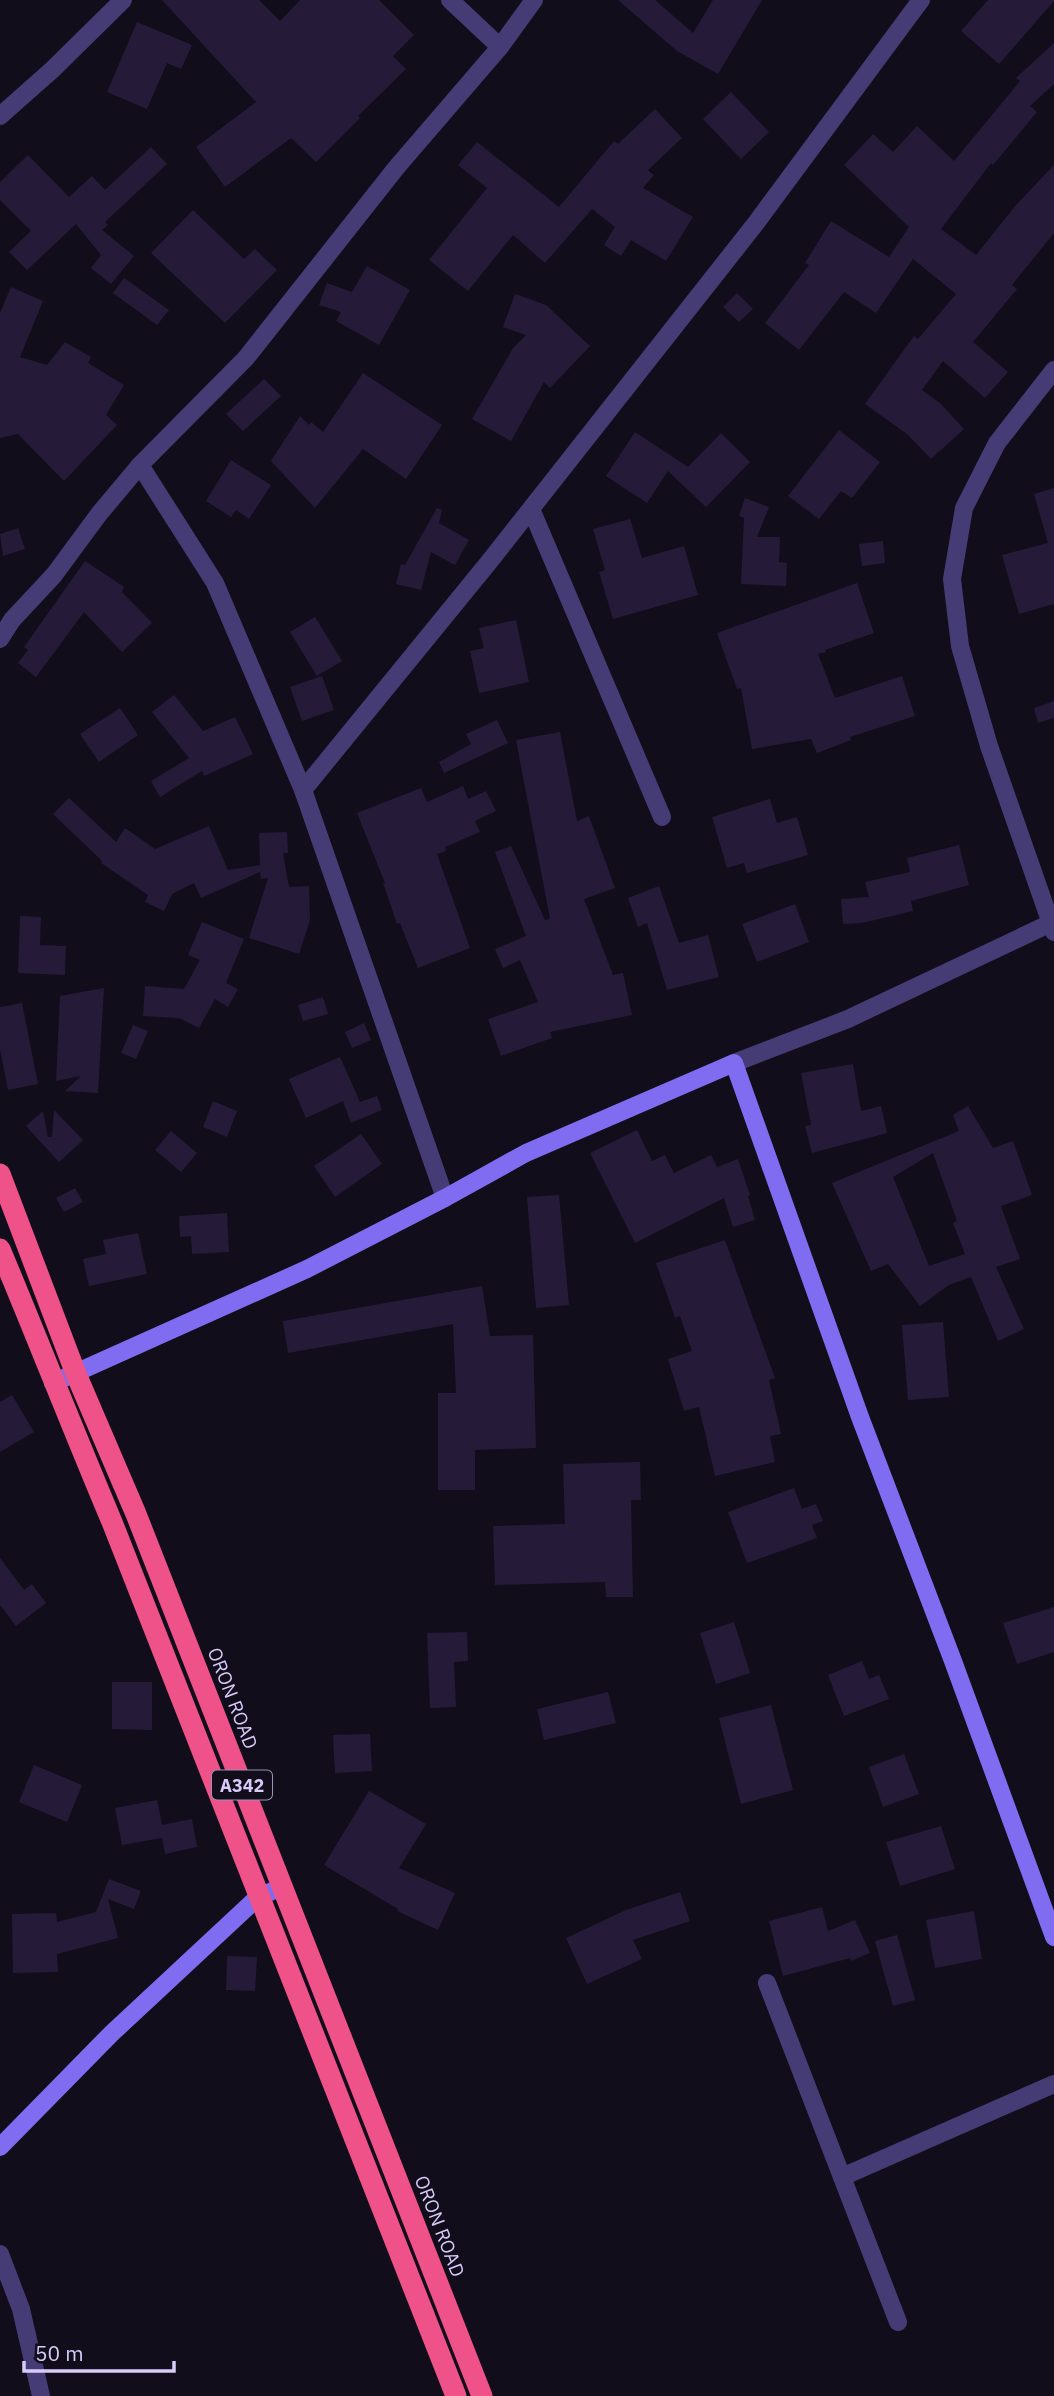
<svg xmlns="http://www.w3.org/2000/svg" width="1054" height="2396" font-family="'IBM Plex Sans',sans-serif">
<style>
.building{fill:#251b39;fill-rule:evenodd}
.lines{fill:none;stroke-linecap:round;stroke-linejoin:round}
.street{stroke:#463c75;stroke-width:18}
.secondary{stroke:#806cf0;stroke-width:18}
.highway{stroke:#ee5289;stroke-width:21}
.labels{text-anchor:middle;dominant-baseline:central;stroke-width:7;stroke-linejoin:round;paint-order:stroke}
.shield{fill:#110d1a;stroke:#9c92b7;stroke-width:2}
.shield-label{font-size:18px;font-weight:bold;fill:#d7cbfa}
.street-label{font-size:19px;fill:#d7cbfa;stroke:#110d1a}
</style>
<rect width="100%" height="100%" fill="#110d1a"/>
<!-- building -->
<g class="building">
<path d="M162 0H259L280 21 300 0H379L414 35 393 56 406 69 358 116 360 118 316 162 291 138 225 187 196 147 256 102Z"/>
<path d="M618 0H655L693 33 713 0H762L718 74 677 51Z"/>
<path d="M988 0H1054V1L999 64 961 31Z"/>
<path d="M137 22 192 45 181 69 167 63 147 109 107 92Z"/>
<path d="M1054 43V84L1030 106 1037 112 993 165 991 163 941 229 976 255 1016 205 1054 165V233L1012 285 1017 289 973 342 1008 372 985 398 943 361 922 390 941 404 964 429 931 459 907 434 865 404 914 336 918 339 956 294 913 259 876 313 844 292 799 350 765 323 809 265 805 263 831 221 889 257 909 227 844 165 873 134 893 152 917 126 954 161 1020 81 1016 78Z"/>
<path d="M731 92 769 132 741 159 703 119Z"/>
<path d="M655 109 682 138 648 170 654 175 643 188 693 217 666 261 631 240 621 256 604 245 615 227 592 209 545 263 513 235 468 291 429 260 487 188 458 165 477 142 559 207 614 141 618 144Z"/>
<path d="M151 147 167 164 105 222 108 225 102 230 134 256 111 284 91 268 101 255 76 224 27 270 9 252 31 231 0 200V182L28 155 69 197 92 176 105 190Z"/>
<path d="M193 210 244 259 255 249 277 270 225 323 151 253Z"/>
<path d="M367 266 410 290 379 345 336 321 341 312 319 305 327 283 352 292Z"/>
<path d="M124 278 169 310 157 325 113 293Z"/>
<path d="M11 287 43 301 20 357 47 365 65 342 91 357 88 363 124 385 106 415 117 425 64 481 18 434 0 438V313Z"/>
<path d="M737 293 753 309 739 322 723 307Z"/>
<path d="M515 294 546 305 590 346 550 388 544 382 511 441 472 419 513 348 526 335 503 327Z"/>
<path d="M363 373 442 425 406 479 363 449 315 508 271 461 300 416 309 425 311 422 323 432Z"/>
<path d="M264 379 281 396 243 431 226 414Z"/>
<path d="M839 430 880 462 852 498 841 491 819 519 788 496Z"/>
<path d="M635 432 688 467 721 433 750 462 706 507 668 471 647 503 606 476Z"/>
<path d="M231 460 271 485 249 519 236 510 231 517 206 501Z"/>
<path d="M1054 488V604L1019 614 1002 555 1048 543 1034 494Z"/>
<path d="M745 498 769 507 757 537H780L779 562 787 563 786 586 741 584 744 518 739 516Z"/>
<path d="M437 508 442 510 439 523 469 540 455 565 431 552 421 590 396 584 401 564 405 565Z"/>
<path d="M630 519 642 558 684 546 698 595 613 619 599 572 605 570 593 529Z"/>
<path d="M18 528 25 549 3 556 0 534Z"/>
<path d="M883 541 885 563 862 566 859 544Z"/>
<path d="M85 561 124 587 122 592 152 623 122 652 84 612 36 677 18 663 28 650 24 647Z"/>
<path d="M857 583 874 633 825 650 826 652 818 654 835 698 902 676 915 716 850 737 851 740 817 753 811 739 752 749 741 688 737 689 717 633Z"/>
<path d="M315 617 342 661 317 676 290 632Z"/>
<path d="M516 620 529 682 479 693 470 651 484 648 479 628Z"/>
<path d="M322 676 334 710 302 721 290 687Z"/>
<path d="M174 695 203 731 235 717 253 754 204 776 202 771 160 797 151 781 189 758 152 712Z"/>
<path d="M1054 701V718L1038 723 1034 708Z"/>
<path d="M120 708 138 735 99 762 80 734Z"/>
<path d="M497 720 508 743 444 773 439 762 471 744 466 734Z"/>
<path d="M560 732 577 821 589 816 615 888 584 899 613 975 623 973 632 1015 550 1032 552 1038 501 1056 488 1019 538 1002 520 960 503 968 495 949 526 936 495 852 511 846 545 920 550 919 516 740Z"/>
<path d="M463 786 468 799 486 791 496 811 475 821 480 832 445 847 446 851 437 854 470 948 418 968 400 923 397 924 383 883H385L357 813 421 788 427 802Z"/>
<path d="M69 798 116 842 125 828 155 849 209 826 228 870 260 865 259 833 287 832 288 853H283L289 887 309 886 310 920 299 954 249 938 268 878 261 879 260 872 201 898 194 883 172 894 164 911 145 902 148 895 101 863 102 861 53 814Z"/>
<path d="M770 799 777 823 797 817 808 855 747 873 744 863 727 868 712 817Z"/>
<path d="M959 845 969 885 911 901 913 911 862 923 843 924 841 899 869 897 865 882 910 872 907 858Z"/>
<path d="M659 886 679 943 708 935 719 977 667 990 647 923 638 927 628 898Z"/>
<path d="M795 904 809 942 757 962 742 924Z"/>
<path d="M20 916 41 917 40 945 66 946 65 975 18 973Z"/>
<path d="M202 922 244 939 226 983 238 989 228 1007 215 999 199 1028 179 1018 143 1016 145 986 184 989 200 960 188 955Z"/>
<path d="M104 988 98 1093 65 1091 81 1076 56 1081 60 996Z"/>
<path d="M323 997 328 1014 303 1021 298 1005Z"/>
<path d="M22 1003 38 1084 8 1090 0 1049V1007Z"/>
<path d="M364 1023 371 1040 352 1048 345 1032Z"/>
<path d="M133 1025 148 1031 136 1059 121 1053Z"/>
<path d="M340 1057 360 1102 377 1096 382 1110 351 1123 343 1101 306 1118 289 1079Z"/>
<path d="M853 1064 861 1111 881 1106 887 1133 812 1153 805 1126 811 1125 801 1073Z"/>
<path d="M213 1101 237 1111 227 1137 203 1127Z"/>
<path d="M968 1106 993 1148 1013 1141 1032 1195 1001 1206 1020 1259 996 1267 1024 1329 998 1341 971 1277 949 1285 920 1306 888 1264 871 1271 832 1183 959 1131 953 1115ZM933 1153 957 1221 953 1223 965 1254 929 1266 893 1177Z"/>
<path d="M54 1110 83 1140 59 1162 26 1126 43 1111 48 1137H52Z"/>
<path d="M637 1130 652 1161 665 1155 674 1173 711 1155 717 1167 738 1159 750 1195 748 1196 755 1220 733 1227 724 1198 635 1243 590 1153Z"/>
<path d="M171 1131 197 1153 181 1172 155 1150Z"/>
<path d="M361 1134 382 1164 335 1197 314 1166Z"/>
<path d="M75 1188 83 1202 64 1212 56 1198Z"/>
<path d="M559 1195 569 1305 536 1308 527 1197Z"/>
<path d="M227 1213 229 1252 192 1254 191 1236 180 1237 179 1216Z"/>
<path d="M138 1233 147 1274 89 1286 83 1259 106 1254 103 1240Z"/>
<path d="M725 1240 775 1378 769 1380 781 1434 770 1436 775 1462 715 1476 699 1407 684 1411 668 1359 692 1351 680 1316 675 1318 656 1263Z"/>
<path d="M482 1286 490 1336 533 1335 536 1448 475 1450V1490H438V1393H456L453 1324 288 1353 283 1321Z"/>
<path d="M943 1322 949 1397 908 1400 902 1325Z"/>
<path d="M12 1395 34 1432 0 1452V1402Z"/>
<path d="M640 1462 641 1500H631L633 1597H606L605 1582 495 1585 493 1526 565 1524 563 1464Z"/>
<path d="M794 1488 802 1509 816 1504 823 1521 812 1525 817 1538 747 1563 728 1512Z"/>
<path d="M0 1558 24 1590 32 1584 46 1603 16 1626 0 1605Z"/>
<path d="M1054 1607V1652L1017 1664 1003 1623Z"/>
<path d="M734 1622 750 1673 716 1684 700 1633Z"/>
<path d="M467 1632 468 1661 454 1662 456 1707 430 1708 427 1633Z"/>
<path d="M862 1661 869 1679 879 1675 889 1699 844 1716 828 1675Z"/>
<path d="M112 1682H152V1730L112 1729Z"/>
<path d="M608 1692 616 1723 544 1740 537 1709Z"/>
<path d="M771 1705 793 1790 741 1804 719 1718Z"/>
<path d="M370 1734 372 1771 335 1773 333 1735Z"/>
<path d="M904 1754 919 1794 883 1807 869 1767Z"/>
<path d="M34 1765 82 1785 67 1822 19 1802Z"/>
<path d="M369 1791 426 1824 399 1868 455 1893 438 1930 397 1911 398 1909 324 1865Z"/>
<path d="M157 1800 162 1825 192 1819 197 1847 165 1854 162 1838 122 1845 115 1808Z"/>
<path d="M941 1826 955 1869 900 1886 886 1842Z"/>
<path d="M109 1879 141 1891 134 1909 108 1899 118 1938 57 1954 58 1972 13 1973 12 1914 56 1913 57 1922 96 1912Z"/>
<path d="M680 1892 690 1921 633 1940 642 1959 587 1984 566 1938 626 1910Z"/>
<path d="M822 1907 828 1931 855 1920 870 1953 851 1961 850 1958 783 1976 769 1921Z"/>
<path d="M974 1911 982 1959 935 1968 926 1920Z"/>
<path d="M897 1935 915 2000 893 2006 875 1941Z"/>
<path d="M227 1956 257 1957 255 1991 226 1990Z"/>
</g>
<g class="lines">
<!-- street -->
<g class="street">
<path d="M450 0 500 47"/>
<path d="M0 116 52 70 123 0"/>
<path d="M1054 370 997 443 964 508 952 579 960 646 989 746 1054 932"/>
<path d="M140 465 215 583 303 790"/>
<path d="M531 509 662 817"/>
<path d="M0 639 12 620 54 575 99 514 140 465 246 358 396 168 500 47 534 0"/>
<path d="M734 1063 848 1019 1051 923"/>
<path d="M445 1198 303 790 489 562 756 223 921 0"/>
<path d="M767 1983 898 2322"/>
<path d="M842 2177 1054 2084"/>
<path d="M0 2254 21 2309 41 2396"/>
</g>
<!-- secondary -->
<g class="secondary">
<path d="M53 1383 307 1269 445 1198 526 1153 734 1063 860 1417 953 1661 1054 1937"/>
<path d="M0 2147 112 2033 258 1897 282 1887"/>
</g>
<!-- highway -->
<g class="highway">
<path d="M0 1174 76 1374 136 1514 482 2396"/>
<path d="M0 1249C38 1340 74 1432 112 1522L456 2396"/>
</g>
</g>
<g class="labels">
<!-- shield labels -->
<rect class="shield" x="212" y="1770.5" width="60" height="29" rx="5"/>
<g class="shield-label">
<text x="242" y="1785">A342</text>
</g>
<!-- street labels -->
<g class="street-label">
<text transform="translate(233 1698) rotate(69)">ORON ROAD</text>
<text transform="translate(440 2226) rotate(69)">ORON ROAD</text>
</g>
</g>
<!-- scale -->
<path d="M24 2361v10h150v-10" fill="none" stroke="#d7cbfa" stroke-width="3.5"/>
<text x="35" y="2361" font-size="21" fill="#d7cbfa" stroke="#110d1a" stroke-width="5" paint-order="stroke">50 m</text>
</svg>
